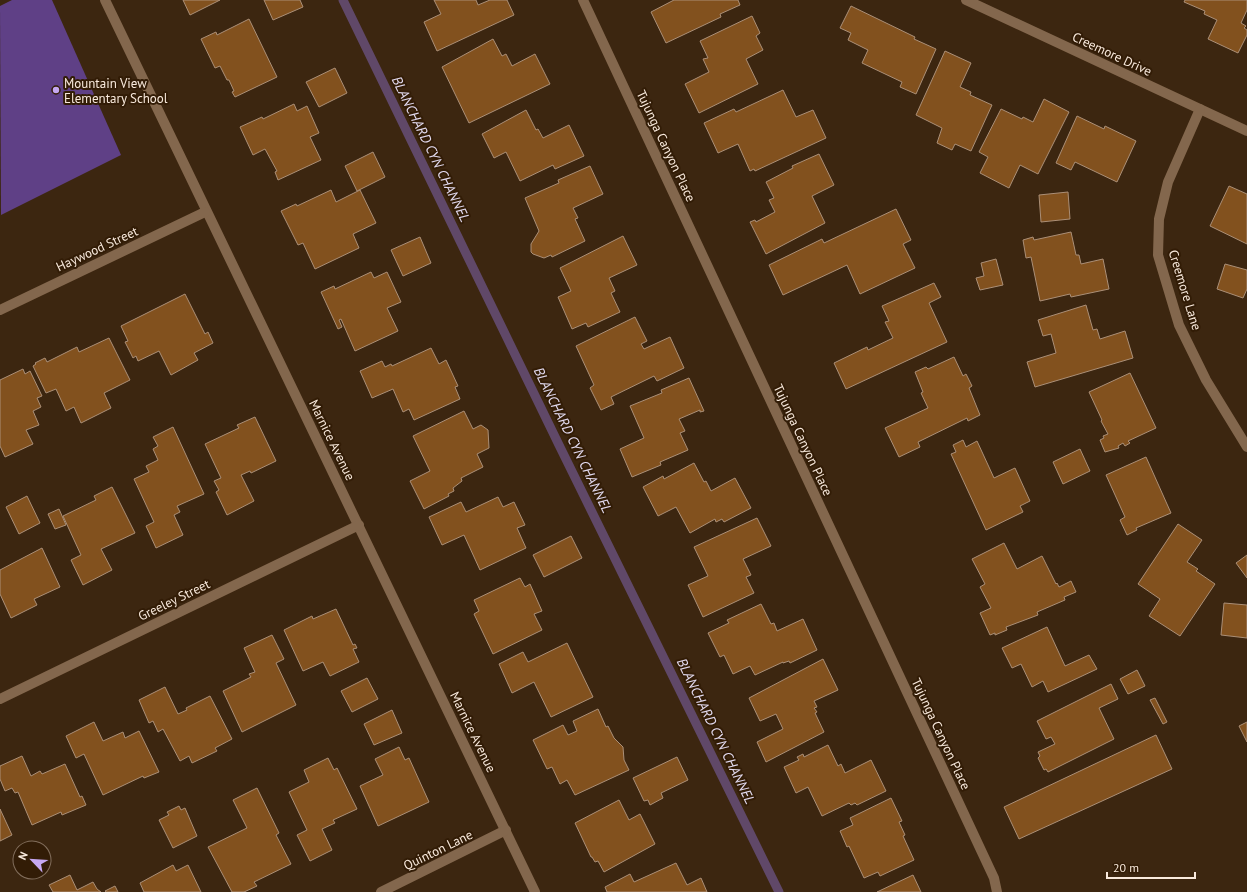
<svg xmlns="http://www.w3.org/2000/svg" width="1247" height="892" font-family="'PT Sans',sans-serif">
<style>
.green{fill:#5f4086}
.lines{fill:none;stroke-linecap:round;stroke-linejoin:round}
.stream{stroke:#604868;stroke-width:9}
.building{fill:#82511e;stroke:#ab8f77}
.minor{stroke:#83674d;stroke-width:10}
.poi-dot{fill:#c5a7f1;stroke:#321c06;stroke-width:1.5}
.labels{text-anchor:middle;dominant-baseline:central;stroke-width:4;stroke-linejoin:round;paint-order:stroke}
.street-label{font-size:13px;fill:#f9eadd;stroke:#321c06}
.poi-label{font-size:13px;fill:#f9eadd;stroke:#321c06;text-anchor:start}
.water-label{font-size:14px;font-style:italic;fill:#e2daef;stroke:#321c06}
</style>
<rect width="100%" height="100%" fill="#3c2610"/>
<!-- green -->
<path class="green" d="M12 0H52L121 155 1 215 0 6Z"/>
<g class="lines">
<!-- stream -->
<path class="stream" d="M343 0 559 445 779 892"/>
</g>
<!-- building -->
<g class="building">
<path d="M183 0H220L190 15Z"/>
<path d="M264 0H300L303 7 273 20Z"/>
<path d="M434 0H476L478 5 490 0H507L514 15 437 51 424 22 441 14Z"/>
<path d="M674 0H738L740 5 720 14 721 17 666 43 651 12Z"/>
<path d="M1185 0H1247V10L1241 23 1246 26 1244 28 1247 30V35L1238 53 1208 39 1217 20 1204 14 1205 11 1184 2Z"/>
<path d="M851 6 915 37 914 39 936 49 916 94 900 87 902 82 862 63 868 50 848 40 851 33 840 28Z"/>
<path d="M752 16 760 33 756 36 763 50 746 59 758 84 699 113 685 84 709 72 703 59 708 58 700 41Z"/>
<path d="M249 19 277 77 235 97 232 92 234 91 229 80H227L220 66 215 68 201 39 216 32 217 35Z"/>
<path d="M493 39 502 56 506 54 512 66 535 54 550 84 469 123 442 67Z"/>
<path d="M945 51 971 63 960 87 971 92 970 95 992 105 971 151 955 144 952 150 937 143 942 128 916 115Z"/>
<path d="M335 68 347 93 319 107 306 82Z"/>
<path d="M783 90 796 117 813 110 826 138 755 171 754 169 750 171 738 144 718 153 704 123 734 109 736 112Z"/>
<path d="M1044 99 1069 112 1038 174 1020 165 1009 188 980 173 988 157 979 152 1001 109 1022 119 1023 117 1033 122Z"/>
<path d="M294 104 297 111 307 106 319 133 310 137 321 160 278 180 275 172 277 171 265 149 253 155 240 127 262 117 263 119Z"/>
<path d="M526 110 536 130 538 129 543 138 569 125 584 156 555 169 553 165 520 181 506 152 494 158 482 134Z"/>
<path d="M1077 116 1104 129 1105 126 1136 141 1117 182 1075 162 1071 170 1056 163Z"/>
<path d="M373 152 385 177 357 191 345 166Z"/>
<path d="M819 154 834 185 812 196 825 223 766 254 750 222 755 220 756 222 775 212 769 200 774 198 766 182 793 168 792 166Z"/>
<path d="M590 166 603 194 573 208 578 218 575 219 585 241 552 257 551 255 544 258 533 254 531 252V244L539 231 525 198 559 183 558 180Z"/>
<path d="M1229 186 1247 194V244L1210 226Z"/>
<path d="M331 190 336 202 360 190 376 223 353 234 359 248 315 269 303 243 298 245 281 211 296 204 297 206Z"/>
<path d="M1068 192 1070 219 1041 222 1039 195Z"/>
<path d="M896 209 911 240 903 244 915 268 860 294 847 265 783 295 769 265 822 239 824 243Z"/>
<path d="M1071 232 1076 255H1079L1081 264 1103 259 1109 289 1071 297 1070 294 1040 301 1031 257 1026 258 1023 240 1033 237 1034 240Z"/>
<path d="M623 236 637 265 609 278 615 291 611 293 620 312 588 327 586 323 572 329 558 297 571 291 560 268Z"/>
<path d="M420 237 431 263 403 276 391 250Z"/>
<path d="M996 259 1003 285 980 290 976 278 984 276 981 263Z"/>
<path d="M1225 264 1247 270V289L1243 298 1217 289Z"/>
<path d="M371 272 374 278 387 272 401 302 387 308 398 331 355 351 341 319 339 320 342 327 338 329 321 292 334 286 335 289Z"/>
<path d="M934 283 941 297 929 303 947 342 846 389 834 363 867 347 868 350 893 338 885 322 889 321 882 306Z"/>
<path d="M185 294 205 334 208 332 213 343 194 353 198 360 171 375 159 351 138 361 136 356 133 358 125 342 128 341 121 326Z"/>
<path d="M1086 305 1093 330 1097 329 1100 339 1125 331 1133 358 1035 387 1027 362 1056 353 1051 334 1043 336 1038 320Z"/>
<path d="M635 317 647 341 641 344 644 349 670 337 684 368 657 381 654 376 611 397 614 404 601 410 590 388 594 385 576 346Z"/>
<path d="M109 338 130 380 104 393 111 408 81 423 74 407 66 411 56 389 46 393 33 366 36 364 35 363 45 358 47 362 77 347 79 352Z"/>
<path d="M431 348 439 364 446 360 458 386 455 387 460 399 414 420 409 409 403 412 393 389 372 398 360 371 382 361 385 367 391 364 392 366Z"/>
<path d="M954 357 963 376 966 374 972 386 969 388 980 415 968 421 967 418 918 442 920 447 899 457 885 428 928 408 921 393 923 392 915 372 926 367 928 369Z"/>
<path d="M23 369 25 374 30 371 42 396 37 398 41 407 33 411 39 425 26 430 33 444 5 457 0 446V380Z"/>
<path d="M1130 373 1156 428 1128 441 1130 443 1125 446 1123 443 1118 446 1119 448 1105 452 1100 440 1104 438 1103 436 1108 434 1101 421 1102 420 1089 392Z"/>
<path d="M689 378 704 411 700 412V410L679 419 685 431 680 433 688 450 660 462 661 465 632 477 620 449 644 438 630 406 662 393 661 390Z"/>
<path d="M464 411 473 429 481 425 488 430 489 448 477 454 483 467 461 478 462 481 453 488 454 491 448 494 449 496 424 509 410 481 430 471 413 436Z"/>
<path d="M255 417 276 461 251 473 250 471 241 475 254 501 227 515 216 492 219 490 214 481 221 478 205 444 239 428 237 425Z"/>
<path d="M173 427 204 494 177 506 180 512 174 515 183 535 156 548 146 526 154 522 134 479 149 472 146 466 158 460 153 449 158 446 153 437Z"/>
<path d="M963 440 966 447 977 441 994 478 1015 468 1030 501 1020 506 1023 512 986 530 951 454 956 452 953 445Z"/>
<path d="M1080 449 1090 471 1063 484 1053 462Z"/>
<path d="M1146 457 1171 513 1136 528 1137 530 1127 535 1120 520 1125 517 1106 475Z"/>
<path d="M694 463 704 482 706 481 711 491 735 478 751 508 724 522 722 519 716 522 715 519 690 533 676 507 658 516 643 487 663 476 664 479Z"/>
<path d="M112 487 135 533 101 549 112 570 83 585 71 560 81 555 63 516 96 500 94 496Z"/>
<path d="M27 496 40 523 19 534 6 507Z"/>
<path d="M498 497 503 507 514 502 525 525 517 528 526 548 480 570 464 535 442 545 429 517 461 502 466 512Z"/>
<path d="M59 509 66 525 55 529 48 514Z"/>
<path d="M757 518 771 546 743 559 751 575 746 577 754 593 703 617 688 585 708 576 694 547Z"/>
<path d="M1178 524 1202 540 1187 562 1198 569 1196 571 1215 584 1180 636 1149 616 1160 599 1138 584Z"/>
<path d="M571 536 582 558 544 577 533 555Z"/>
<path d="M1004 543 1017 569 1042 556 1056 584 1057 583 1059 587 1071 581 1076 592 1064 597 1065 600 1037 612 1038 615 1006 627 1007 630 995 635V633L990 635 980 613 991 608 980 587 985 584 972 559Z"/>
<path d="M42 548 60 587 34 599 37 605 11 618 0 594V570Z"/>
<path d="M1247 555V578L1236 563Z"/>
<path d="M520 578 525 587 530 584 542 611 534 614 542 630 493 654 474 614 479 611 474 600Z"/>
<path d="M1224 603 1247 605V638L1221 635Z"/>
<path d="M761 604 771 624 774 623 777 631 803 619 817 650 790 663 789 661 783 663V662L755 675 750 666 733 674 724 655 720 657 708 633 729 623 727 620Z"/>
<path d="M336 609 353 645 355 644 357 648 353 649 359 662 330 676 323 662 303 671 284 630 312 616 313 619Z"/>
<path d="M1047 627 1065 666 1089 655 1097 669 1048 692 1043 681 1032 687 1021 664 1012 668 1002 648Z"/>
<path d="M272 635 284 659 276 663 296 705 242 732 223 691 251 677 249 674 255 672 244 648Z"/>
<path d="M567 643 593 697 551 717 534 682 512 693 499 664 523 652 528 662Z"/>
<path d="M823 659 838 690 814 701 817 707 814 708 817 712 815 713 824 732 766 762 757 742 783 729 776 714 760 721 749 698Z"/>
<path d="M1137 670 1145 686 1128 694 1120 679Z"/>
<path d="M367 678 378 699 352 712 341 691Z"/>
<path d="M1111 684 1118 699 1099 708 1114 739 1048 772 1046 769 1044 770 1038 758 1040 756 1038 752 1055 744 1051 737 1046 739 1037 721Z"/>
<path d="M165 687 178 714 187 710 186 708 210 696 232 739 215 748 217 751 192 763 189 756 180 761 163 729 158 732 153 721 149 723 139 700Z"/>
<path d="M1155 698 1167 722 1163 724 1150 700Z"/>
<path d="M598 709 606 727 608 726 614 738 623 747 624 760 629 770 575 795 567 780 560 784 552 767 547 769 533 740 563 725 568 735 577 731 573 721Z"/>
<path d="M392 710 402 733 374 745 364 724Z"/>
<path d="M94 722 103 741 123 732 125 738 139 731 159 772 144 778 143 776 103 795 84 754 76 758 66 736Z"/>
<path d="M1247 722V742L1239 726Z"/>
<path d="M1156 735 1172 769 1019 839 1004 807Z"/>
<path d="M828 745 838 766 841 764 845 773 871 760 886 791 857 805 855 803 851 805 849 803 822 816 808 787 796 793 784 767 799 760 797 757 803 754 804 757Z"/>
<path d="M399 747 405 760 409 758 429 802 378 826 360 786 383 775 375 759Z"/>
<path d="M22 756 31 776 40 771 42 774 65 764 80 797 82 796 86 805 62 815 61 812 32 825 18 792 15 793 12 788 5 791 0 779V766Z"/>
<path d="M677 757 688 780 661 793 663 798 650 805 648 800 644 801 633 778Z"/>
<path d="M328 758 334 770 337 768 357 809 333 820 335 823 322 829 332 850 310 861 297 835 307 830 289 792 309 782 304 770Z"/>
<path d="M257 788 279 833 276 835 291 864 254 882 257 886 244 892H232L208 847 247 828 233 800Z"/>
<path d="M891 798 902 821 899 822 905 835 903 836 914 860 880 876 878 872 864 878 849 846 847 847 840 831 853 825 850 818Z"/>
<path d="M619 800 629 820 640 814 655 844 604 872 598 861 595 862 592 857H591L575 823Z"/>
<path d="M179 806 181 810 185 808 197 836 173 848 159 820 169 815 167 812Z"/>
<path d="M0 809 12 835 0 841Z"/>
<path d="M676 863 687 885 701 878 707 892H607L605 887 630 874 634 882Z"/>
<path d="M173 865 176 871 188 865 201 892H144L140 883Z"/>
<path d="M70 875 77 890 93 882 97 889 101 892H53L49 885Z"/>
<path d="M913 875 921 892H877Z"/>
<path d="M115 886 118 892H106L105 891Z"/>
</g>
<g class="lines">
<!-- minor -->
<g class="minor">
<path d="M105 0 535 892"/>
<path d="M583 0 994 878 997 892"/>
<path d="M966 0 1247 131"/>
<path d="M1200 109 1168 182 1159 219 1158 255 1179 325 1206 380 1247 447"/>
<path d="M0 310 205 212"/>
<path d="M0 699 359 525"/>
<path d="M381 892 506 830"/>
</g>
</g>
<!-- markers -->
<circle class="poi-dot" cx="56" cy="90" r="4"/>
<g class="labels">
<!-- street labels -->
<g class="street-label">
<text transform="translate(1112 54) rotate(25)">Creemore Drive</text>
<text transform="translate(666 146) rotate(65)">Tujunga Canyon Place</text>
<text transform="translate(97 249) rotate(-25)">Haywood Street</text>
<text transform="translate(1185 290) rotate(73)">Creemore Lane</text>
<text transform="translate(332 440) rotate(64)">Marnice Avenue</text>
<text transform="translate(803 440) rotate(65)">Tujunga Canyon Place</text>
<text transform="translate(174 600) rotate(-26)">Greeley Street</text>
<text transform="translate(473 732) rotate(64)">Marnice Avenue</text>
<text transform="translate(941 734) rotate(65)">Tujunga Canyon Place</text>
<text transform="translate(438 850) rotate(-26)">Quinton Lane</text>
</g>
<!-- poi labels -->
<g class="poi-label">
<text x="64" y="83">Mountain View<tspan x="64" dy="15">Elementary School</tspan></text>
</g>
<!-- water labels -->
<g class="water-label">
<text transform="translate(431 149) rotate(64)">BLANCHARD CYN CHANNEL</text>
<text transform="translate(573 440) rotate(64)">BLANCHARD CYN CHANNEL</text>
<text transform="translate(716 731) rotate(64)">BLANCHARD CYN CHANNEL</text>
</g>
</g>
<!-- north arrow -->
<g transform="translate(32 860) rotate(295)"><circle r="19" fill="#321c06" stroke="#826e5c"/>
<path d="M0-3L7 15L0 10L-7 15Z" fill="#c5a7f1"/>
<text y="-6" font-size="11" font-weight="bold" text-anchor="middle" fill="#f9eadd">N</text>
</g>
<!-- scale -->
<path d="M1107 872v6h88v-6" fill="none" stroke="#f9eadd" stroke-width="2"/>
<text x="1113" y="872" font-size="12" fill="#f9eadd" stroke="#321c06" stroke-width="3" paint-order="stroke">20 m</text>
</svg>
